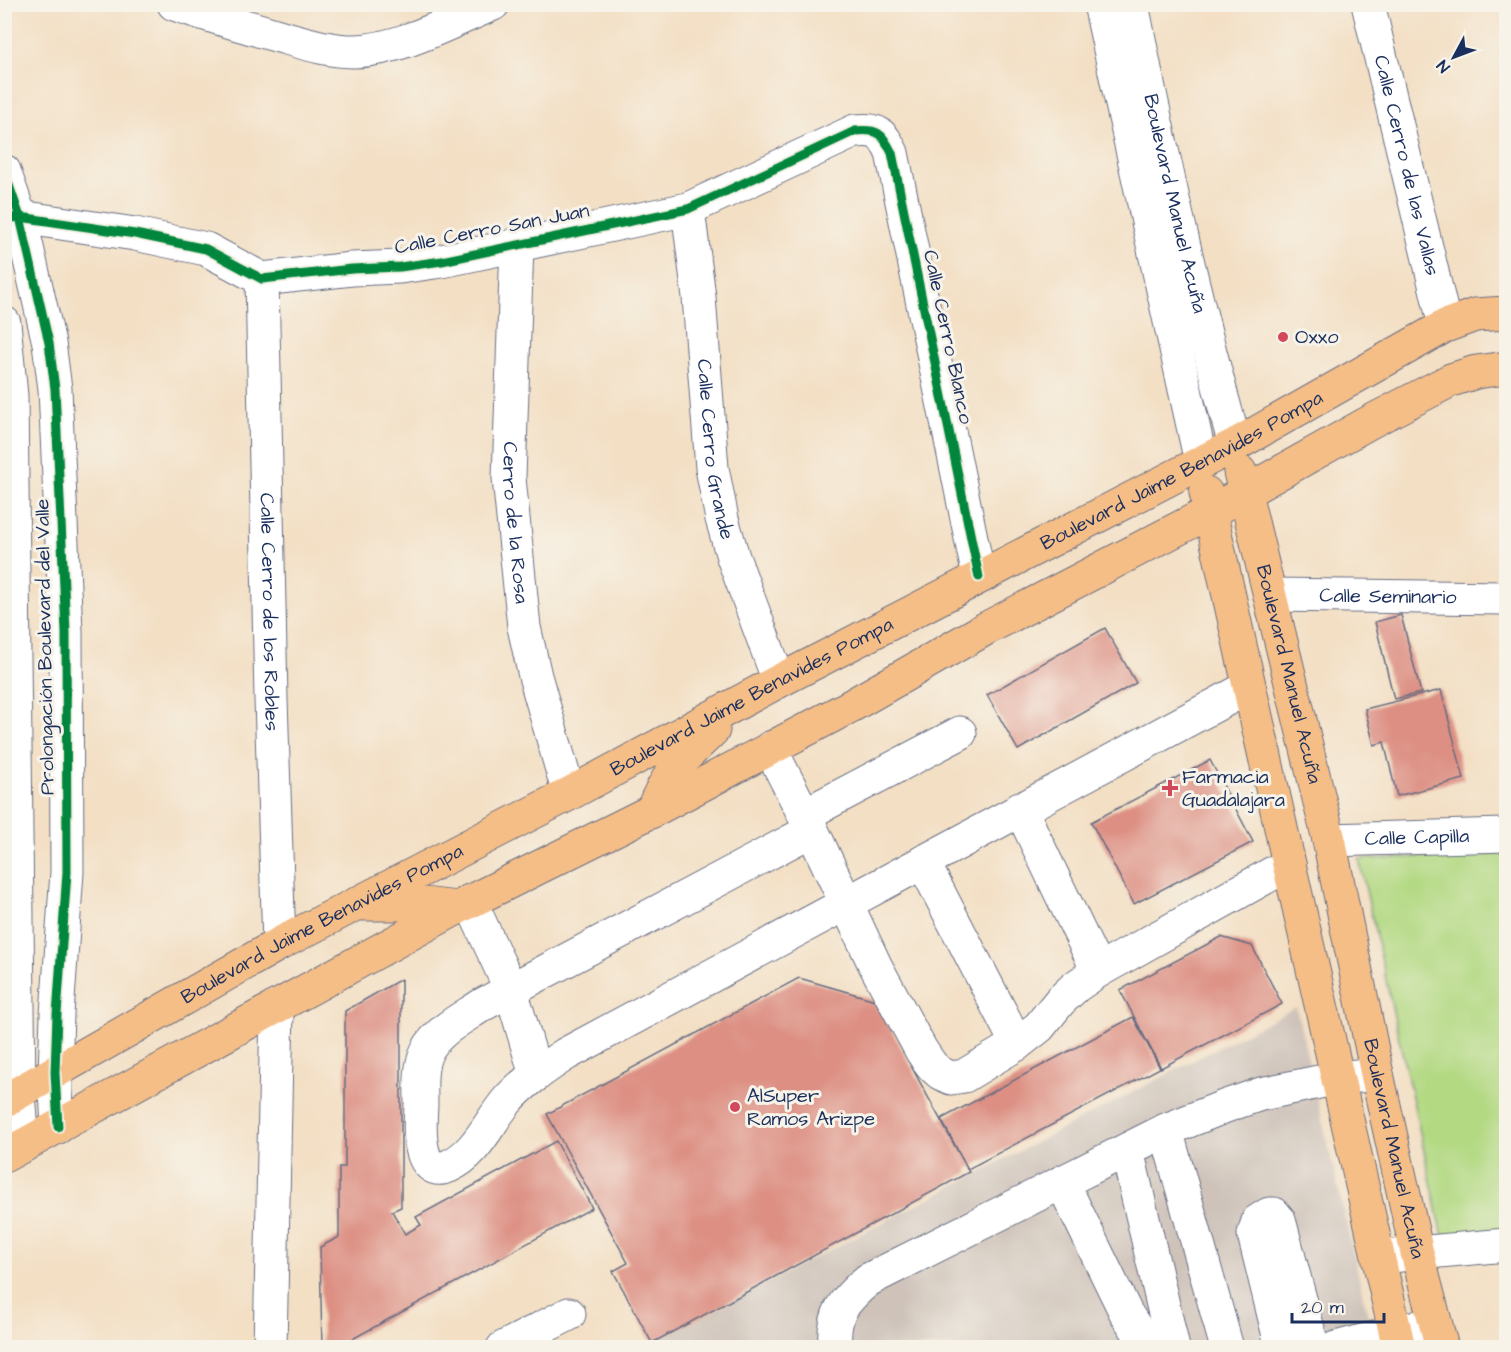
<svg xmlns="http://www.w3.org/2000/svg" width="1511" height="1352" font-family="'Architects Daughter',sans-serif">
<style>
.industrial{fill:#cec2b9}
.green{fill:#b3d983;stroke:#678470;stroke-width:1.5}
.building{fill:#dd8f83}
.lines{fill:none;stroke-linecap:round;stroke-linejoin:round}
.minor-casing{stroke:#676d82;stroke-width:35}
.major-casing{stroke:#676d82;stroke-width:35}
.minor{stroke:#fff;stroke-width:33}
.major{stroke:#f6be87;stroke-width:33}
.cycleway-casing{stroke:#f7f3e8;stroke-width:13}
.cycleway{stroke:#00873e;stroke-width:9}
.poi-dot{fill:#d1495b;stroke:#f7f3e8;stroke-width:2}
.labels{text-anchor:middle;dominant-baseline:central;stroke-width:6;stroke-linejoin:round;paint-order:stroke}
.street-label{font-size:20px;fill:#1b2f5e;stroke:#f7f3e8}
.poi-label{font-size:20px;fill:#1b2f5e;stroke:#f7f3e8;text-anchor:start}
</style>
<rect width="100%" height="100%" fill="#f7f3e8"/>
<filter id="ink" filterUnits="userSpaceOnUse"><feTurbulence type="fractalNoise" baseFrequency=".0167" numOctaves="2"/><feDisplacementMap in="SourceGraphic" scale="12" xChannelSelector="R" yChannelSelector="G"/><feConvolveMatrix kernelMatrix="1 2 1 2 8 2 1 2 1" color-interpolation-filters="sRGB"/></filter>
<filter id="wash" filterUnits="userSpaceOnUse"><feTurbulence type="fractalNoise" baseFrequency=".008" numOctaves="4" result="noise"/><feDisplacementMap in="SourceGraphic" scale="24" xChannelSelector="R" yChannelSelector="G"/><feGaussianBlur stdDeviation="1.35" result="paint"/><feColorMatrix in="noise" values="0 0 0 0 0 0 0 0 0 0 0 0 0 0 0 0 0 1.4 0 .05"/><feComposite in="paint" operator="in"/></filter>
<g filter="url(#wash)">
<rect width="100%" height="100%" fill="#f3dfc4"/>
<!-- industrial -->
<path class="industrial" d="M1296 1007 1375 1347H644Z"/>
<!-- green -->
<path class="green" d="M1506 854V1232L1443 1236 1359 859Z"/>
<g id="blocks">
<!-- building -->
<g class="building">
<path d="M1401 615 1421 693 1394 699 1375 622Z"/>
<path d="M1105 628 1136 683 1018 750 987 695Z"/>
<path d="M1441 690 1464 779 1397 796 1384 742 1374 745 1365 709Z"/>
<path d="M1210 760 1253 842 1134 904 1091 822Z"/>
<path d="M1221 937 1252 946 1282 1004 1161 1068 1120 990Z"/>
<path d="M799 978 875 1000 969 1172 652 1343 613 1271 628 1263 547 1114Z"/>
<path d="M401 979V1207L392 1211 405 1234 421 1225 416 1217 556 1141 592 1208 336 1348H322L320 1247 339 1237V1167H345V1011Z"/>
<path d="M1133 1017 1160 1068 968 1169 941 1119Z"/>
</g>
</g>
</g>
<g filter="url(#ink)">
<use href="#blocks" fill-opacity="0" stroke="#676d82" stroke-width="1.5"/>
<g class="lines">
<defs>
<g id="minor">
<path d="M174 4C209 16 244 26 279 36 304 43 329 51 355 51 400 50 452 21 493 4"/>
<path d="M1100 4 1201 462"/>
<path id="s1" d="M1132 4C1161 154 1194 298 1235 445"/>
<path id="s2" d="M1368 4 1445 326"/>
<path d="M4 171 20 217 49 343 55 389 66 632 67 872 57 1014 55 1073 58 1127"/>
<path id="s3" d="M688 209 699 297 712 468 722 519 733 557 779 681"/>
<path d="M4 219 20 217 135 234 206 249 262 279 352 269 400 267 442 261 688 209 855 131C877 129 882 132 892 153L979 577"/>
<path id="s4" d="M517 244 509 478 524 627 535 676 569 794"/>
<path id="s5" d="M262 279 271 699 279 944"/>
<path d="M4 323 11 396 19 1093 23 1146"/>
<path id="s6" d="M1271 595 1506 598"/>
<path d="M770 748 812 830 875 965 921 1050 931 1065 940 1073 951 1078 964 1076 1017 1044 1039 1027 1060 1001 1075 987 1098 971 1289 864"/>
<path d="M1020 808 1098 971"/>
<path d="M804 815 960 733"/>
<path d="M812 830 482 1005C463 1018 438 1030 427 1051 419 1067 421 1088 421 1105 420 1122 415 1180 449 1166 476 1154 488 1124 506 1102 522 1083 545 1068 566 1054 794 933 1021 808 1249 687"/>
<path id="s7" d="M1329 840 1506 835"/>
<path d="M923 862 1017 1044"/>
<path d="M470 901 511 990 536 1075"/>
<path d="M1166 1130 1227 1348"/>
<path d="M1127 1150 1173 1348"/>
<path d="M1062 1182 1126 1313 1137 1330 1156 1348"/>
<path d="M1379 1258 1417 1253 1506 1245"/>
<path d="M270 1348 277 1006"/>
<path d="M503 1348 569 1314"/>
<path d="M835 1348C832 1314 844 1300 868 1280L1166 1130 1226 1106 1261 1094 1338 1078 1377 1074"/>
<path d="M1282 1348 1254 1234 1258 1221 1269 1214H1274L1279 1220 1313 1348"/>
<path d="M1336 1348 1435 1322"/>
</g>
<g id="major">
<path id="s8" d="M1240 472 1329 840 1377 1074 1417 1253 1442 1348"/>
<path d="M1206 493 1289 864 1399 1348"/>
<path d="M652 811C668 771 683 758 713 730"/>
<path d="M363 904H424L457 908"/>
<path id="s9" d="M4 1101 279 944 569 794 779 681 1235 445 1445 326 1475 315 1506 313"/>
<path d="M4 1156 457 908 652 811 849 707 985 629 1210 512 1370 422 1451 380 1476 372 1506 368"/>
</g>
</defs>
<!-- minor casing -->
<use href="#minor" class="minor-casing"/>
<!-- major casing -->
<use href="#major" class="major-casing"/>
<!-- minor -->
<use href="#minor" class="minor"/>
<!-- major -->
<use href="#major" class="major"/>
<defs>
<g id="cycleway">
<path d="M4 171 20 217 49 343 55 389 66 632 67 872 57 1014 55 1073 58 1127"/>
<path d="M4 219 20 217 135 234 206 249 262 279 352 269 400 267 442 261 688 209 855 131C877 129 882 132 892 153L979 577"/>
</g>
</defs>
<!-- cycleway casing -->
<use href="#cycleway" class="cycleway-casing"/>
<!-- cycleway -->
<use href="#cycleway" class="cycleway"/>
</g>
</g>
<!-- markers -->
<g class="poi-dot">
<circle cx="1283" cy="337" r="6"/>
<path d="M1167 779h6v6h6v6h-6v6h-6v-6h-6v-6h6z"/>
<circle cx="735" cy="1107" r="6"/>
</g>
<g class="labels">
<!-- street labels -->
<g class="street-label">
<text stroke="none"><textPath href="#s2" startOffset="166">Calle Cerro de las Vallas</textPath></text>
<text stroke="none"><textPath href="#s1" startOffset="204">Boulevard Manuel Acuña</textPath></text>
<text transform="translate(492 229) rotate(-11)">Calle Cerro San Juan</text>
<text transform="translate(948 337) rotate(78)">Calle Cerro Blanco</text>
<text stroke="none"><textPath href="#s3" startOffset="242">Calle Cerro Grande</textPath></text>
<text stroke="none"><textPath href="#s9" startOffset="1336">Boulevard Jaime Benavides Pompa</textPath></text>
<text stroke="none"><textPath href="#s4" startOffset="279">Cerro de la Rosa</textPath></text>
<text stroke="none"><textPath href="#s6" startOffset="117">Calle Seminario</textPath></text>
<text stroke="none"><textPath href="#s5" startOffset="333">Calle Cerro de los Robles</textPath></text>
<text transform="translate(45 647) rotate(-91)">Prolongación Boulevard del Valle</text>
<text stroke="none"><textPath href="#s8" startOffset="208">Boulevard Manuel Acuña</textPath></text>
<text stroke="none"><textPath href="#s9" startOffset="850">Boulevard Jaime Benavides Pompa</textPath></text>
<text stroke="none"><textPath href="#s7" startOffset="88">Calle Capilla</textPath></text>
<text stroke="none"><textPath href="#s9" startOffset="364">Boulevard Jaime Benavides Pompa</textPath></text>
<text stroke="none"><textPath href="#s8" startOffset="694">Boulevard Manuel Acuña</textPath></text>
</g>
<!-- poi labels -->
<g class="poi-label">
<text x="1295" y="337">Oxxo</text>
<text x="1182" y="777">Farmacia<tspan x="1182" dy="23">Guadalajara</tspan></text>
<text x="747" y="1096">AlSuper<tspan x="747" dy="23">Ramos Arizpe</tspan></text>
</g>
</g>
<!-- margin -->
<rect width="1511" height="1352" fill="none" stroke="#f7f3e8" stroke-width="24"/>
<!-- north arrow -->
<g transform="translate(1454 57) rotate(229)" stroke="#f7f3e8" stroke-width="4.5" paint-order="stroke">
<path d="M0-4.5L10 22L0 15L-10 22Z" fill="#1b2f5e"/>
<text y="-9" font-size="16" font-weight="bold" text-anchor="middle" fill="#1b2f5e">N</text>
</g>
<!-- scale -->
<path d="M1292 1313v9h92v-9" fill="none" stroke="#1b2f5e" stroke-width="3"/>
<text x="1301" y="1313" font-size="18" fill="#1b2f5e" stroke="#f7f3e8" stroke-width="4.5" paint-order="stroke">20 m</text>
</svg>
